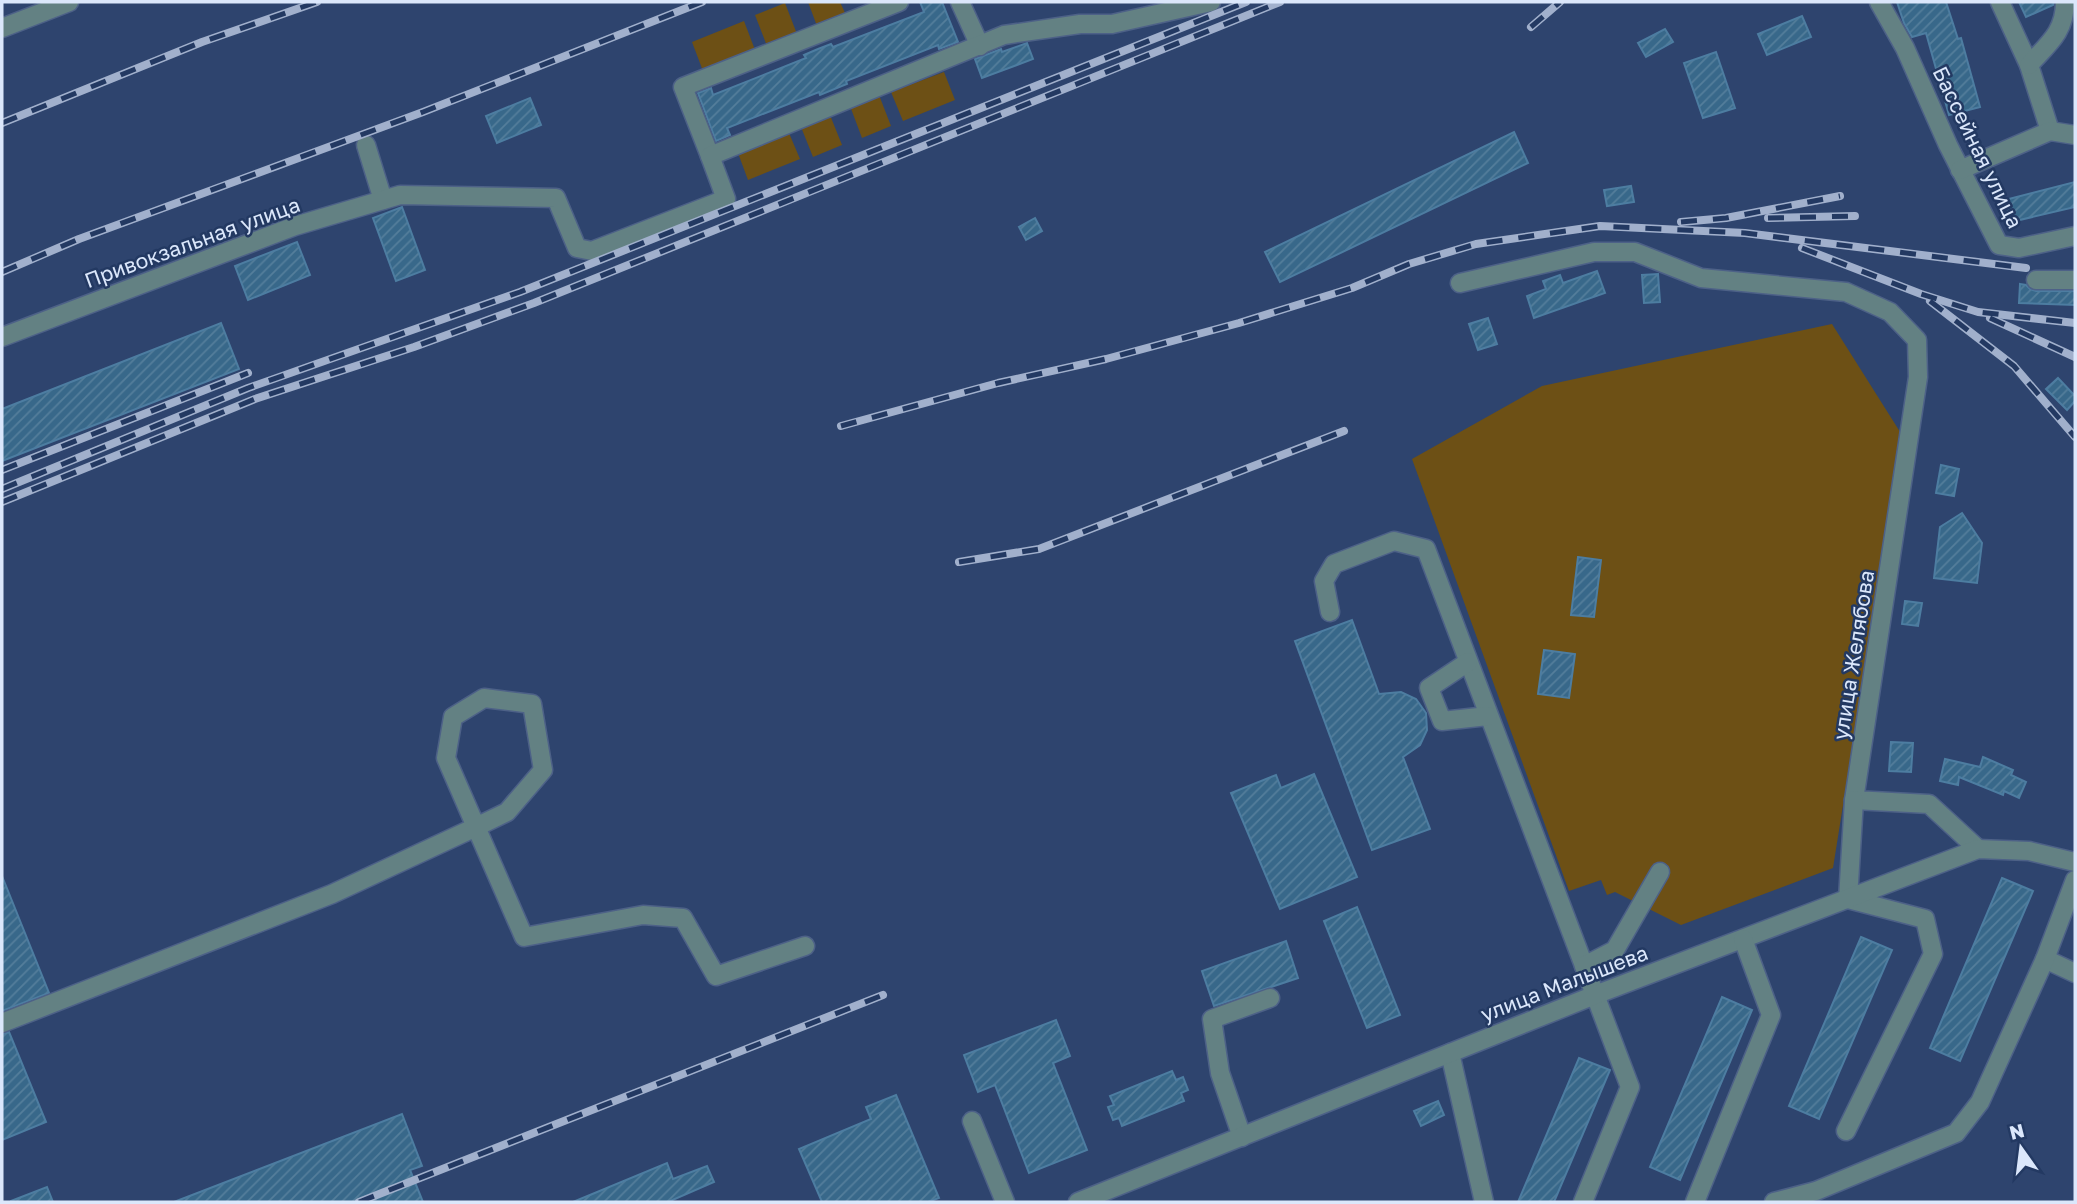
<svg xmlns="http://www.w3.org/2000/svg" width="2077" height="1204" font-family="'Golos Text',sans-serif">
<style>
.green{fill:#6d5015}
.building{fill:url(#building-hatch);stroke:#4d7da1;stroke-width:2}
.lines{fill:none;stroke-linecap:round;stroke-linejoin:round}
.minor-casing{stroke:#4d6187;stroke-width:21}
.minor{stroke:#638183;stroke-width:18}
.rail-casing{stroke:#a1b0cc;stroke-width:8}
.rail{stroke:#233962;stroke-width:5;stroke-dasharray:16;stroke-linecap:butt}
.labels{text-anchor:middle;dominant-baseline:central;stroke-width:5;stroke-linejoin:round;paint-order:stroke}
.street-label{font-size:21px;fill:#dbe7fb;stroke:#233962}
</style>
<defs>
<pattern id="building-hatch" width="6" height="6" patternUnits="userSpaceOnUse" patternTransform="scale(1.75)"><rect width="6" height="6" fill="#38688a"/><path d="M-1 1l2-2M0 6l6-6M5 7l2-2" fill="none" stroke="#547e9b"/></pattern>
</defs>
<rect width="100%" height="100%" fill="#2e446e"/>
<!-- green -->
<g class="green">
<path d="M808 2H840L846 15 817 26Z"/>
<path d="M785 3 797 34 767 46 755 15Z"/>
<path d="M744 21 755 50 703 71 692 42Z"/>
<path d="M944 72 955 100 903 121 891 92Z"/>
<path d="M879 95 891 126 862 138 850 106Z"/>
<path d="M830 115 842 145 813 157 801 127Z"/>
<path d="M789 133 800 159 748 180 738 153Z"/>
<path d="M1832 324 1902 435 1833 868 1681 925 1615 892 1607 895 1601 880 1569 891 1412 459 1542 386Z"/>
</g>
<!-- building -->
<g class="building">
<path d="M920 2H942L958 42 939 49 938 45 846 81 847 84 820 95 819 92 727 128 730 135 716 141 698 93 711 88 713 95 806 58 804 55 818 49 831 44 833 47 924 12Z"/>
<path d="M1897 2H1946L1958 39 1961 38 1980 107 1949 115 1926 33 1912 37 1904 23Z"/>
<path d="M2019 2H2054L2053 5 2026 17Z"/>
<path d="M1802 16 1811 37 1767 55 1758 34Z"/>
<path d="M1665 29 1673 42 1646 57 1638 43Z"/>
<path d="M1027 43 1033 59 982 78 975 59 1001 49 1002 52Z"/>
<path d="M1716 52 1735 108 1703 118 1684 63Z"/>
<path d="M530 98 541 125 497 143 486 116Z"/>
<path d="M1514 132 1528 163 1280 282 1265 252Z"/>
<path d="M2075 182V207L2011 222 2005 200Z"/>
<path d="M1631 186 1634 202 1607 206 1604 190Z"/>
<path d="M402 207 425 270 396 281 373 218Z"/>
<path d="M1035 218 1042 231 1026 240 1019 227Z"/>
<path d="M297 242 310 275 248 300 235 266Z"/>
<path d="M1597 271 1605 293 1534 318 1527 296 1546 289 1543 281 1560 275 1563 283Z"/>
<path d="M1658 274 1660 302 1644 303 1642 275Z"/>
<path d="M2020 284 2026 285 2030 289 2036 291H2075V305L2019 303Z"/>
<path d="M1488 318 1497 344 1478 350 1469 324Z"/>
<path d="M221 323 239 369 2 461V409Z"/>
<path d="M2058 378 2075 396V401L2067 410 2046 389Z"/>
<path d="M1941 465 1959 469 1954 496 1936 493Z"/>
<path d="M1962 513 1982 543 1977 583 1934 578 1940 527Z"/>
<path d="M1578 557 1601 560 1594 617 1571 615Z"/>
<path d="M1905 601 1922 603 1918 626 1902 624Z"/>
<path d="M1352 620 1379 694 1401 692 1416 699 1426 713 1427 730 1420 745 1403 757 1430 829 1372 850 1295 641Z"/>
<path d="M1544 650 1575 654 1569 698 1538 694Z"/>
<path d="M1891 742 1913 743 1911 772 1889 771Z"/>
<path d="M1983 757 2013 770 2011 775 2026 782 2019 798 2004 791 2003 795 1959 777 1958 785 1940 781 1945 759 1980 767Z"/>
<path d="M1314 774 1357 877 1280 909 1231 793 1276 775 1281 788Z"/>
<path d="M2 876 49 993 2 1011Z"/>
<path d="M2002 878 2033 891 1960 1061 1930 1048Z"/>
<path d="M1357 907 1400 1015 1367 1028 1324 921Z"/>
<path d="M1861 937 1892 950 1819 1119 1789 1106Z"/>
<path d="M1286 941 1298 978 1214 1006 1202 971Z"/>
<path d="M1722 997 1752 1010 1680 1180 1650 1167Z"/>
<path d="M1056 1020 1070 1056 1053 1063 1087 1150 1029 1173 995 1085 978 1092 964 1055Z"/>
<path d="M9 1032 46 1122 2 1140V1034Z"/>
<path d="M1579 1058 1610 1070 1554 1202H1518Z"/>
<path d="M1172 1071 1176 1080 1183 1077 1188 1090 1181 1093 1184 1101 1122 1126 1119 1118 1113 1120 1108 1107 1114 1105 1110 1096Z"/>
<path d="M896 1095 939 1198 928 1202H822L799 1149 871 1119 866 1107Z"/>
<path d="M1438 1101 1444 1115 1421 1126 1414 1111Z"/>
<path d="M402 1114 422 1166 410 1170 423 1202H174Z"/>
<path d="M667 1163 673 1179 707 1166 714 1182 668 1202H573Z"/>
<path d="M47 1187 53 1202H11V1201Z"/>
</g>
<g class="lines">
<defs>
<g id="minor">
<path d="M960 2 980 46"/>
<path d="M1879 2 1905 48 1948 145 1999 245 2019 248 2075 236"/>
<path d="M2000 2 2029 65 2050 131"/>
<path d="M2 28 69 2"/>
<path d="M2029 65C2048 44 2065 32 2065 2"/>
<path d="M366 145 383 200"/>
<path d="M710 156 683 87 899 2"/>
<path d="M1960 170 2050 131 2075 135"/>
<path d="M2036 280H2075"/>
<path d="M1460 283 1594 252H1635L1701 278 1846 292 1890 312 1917 340 1918 377 1854 800 1929 804 1978 849"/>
<path d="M2 337 295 226 400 195 556 198 577 248 592 251 726 199 710 156 1004 35 1080 24H1112L1211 2"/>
<path d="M1330 612 1324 581 1334 564 1394 541 1426 549 1630 1087 1583 1202"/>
<path d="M1468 662 1429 688 1442 721 1488 716"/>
<path d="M2045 959 2075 973"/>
<path d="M1584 966 1615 950 1660 872"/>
<path d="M2 1023 332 894 476 827 507 812 543 770 532 704 484 698 453 717 446 758 524 937 643 915 683 918 716 976 805 946"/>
<path d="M1450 1053 1484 1202"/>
<path d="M972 1121 1005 1202"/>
<path d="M1846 1131 1933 954 1925 919 1848 899 1854 800"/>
<path d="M1242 1137 1220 1073 1212 1019 1270 998"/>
<path d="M1078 1202 1595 995 1978 849 2029 851 2075 862"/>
<path d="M1695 1202 1771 1015 1743 939"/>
<path d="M1774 1202 1816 1191 1956 1133 1980 1102 2045 959 2075 880"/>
</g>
</defs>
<!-- minor casing -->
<use href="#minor" class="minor-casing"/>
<!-- minor -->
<use href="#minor" class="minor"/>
<defs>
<g id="rail">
<path d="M1531 27 1560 2"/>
<path d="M2 123 202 42 317 2"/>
<path d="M1768 218 1855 216"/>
<path d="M1681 222 1726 218 1840 196"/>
<path d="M1802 248 1921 294 1978 312 2075 323"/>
<path d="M2 272 79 239 423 112 702 2"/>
<path d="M1930 301 2014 366 2075 437"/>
<path d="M1990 318 2075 357"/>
<path d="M841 426 998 383 1106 359 1239 323 1352 288 1409 264 1476 244 1600 226 1745 233 2026 268"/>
<path d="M2 470 248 373"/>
<path d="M2 489 248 388 520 292 1246 2"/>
<path d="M2 502 255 399 414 347 534 303 1280 2"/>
<path d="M959 562 1039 549 1344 431"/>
<path d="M359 1202 883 995"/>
</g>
</defs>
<!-- rail casing -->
<use href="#rail" class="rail-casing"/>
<!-- rail -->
<use href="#rail" class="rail"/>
</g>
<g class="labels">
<!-- street labels -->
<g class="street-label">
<text transform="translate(1978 147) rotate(64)">Бассейная улица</text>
<text transform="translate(192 242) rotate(-20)">Привокзальная улица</text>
<text transform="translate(1853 655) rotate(-81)">улица Желябова</text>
<text transform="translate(1564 983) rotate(-21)">улица Малышева</text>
</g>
</g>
<!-- border -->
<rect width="2077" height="1204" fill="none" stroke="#dbe7fb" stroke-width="7"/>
<!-- north arrow -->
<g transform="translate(2021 1148) rotate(346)" stroke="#233962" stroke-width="5" paint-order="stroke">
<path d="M0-5L12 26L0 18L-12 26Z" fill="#dbe7fb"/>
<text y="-10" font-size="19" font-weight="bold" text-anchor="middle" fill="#dbe7fb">N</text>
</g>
</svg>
